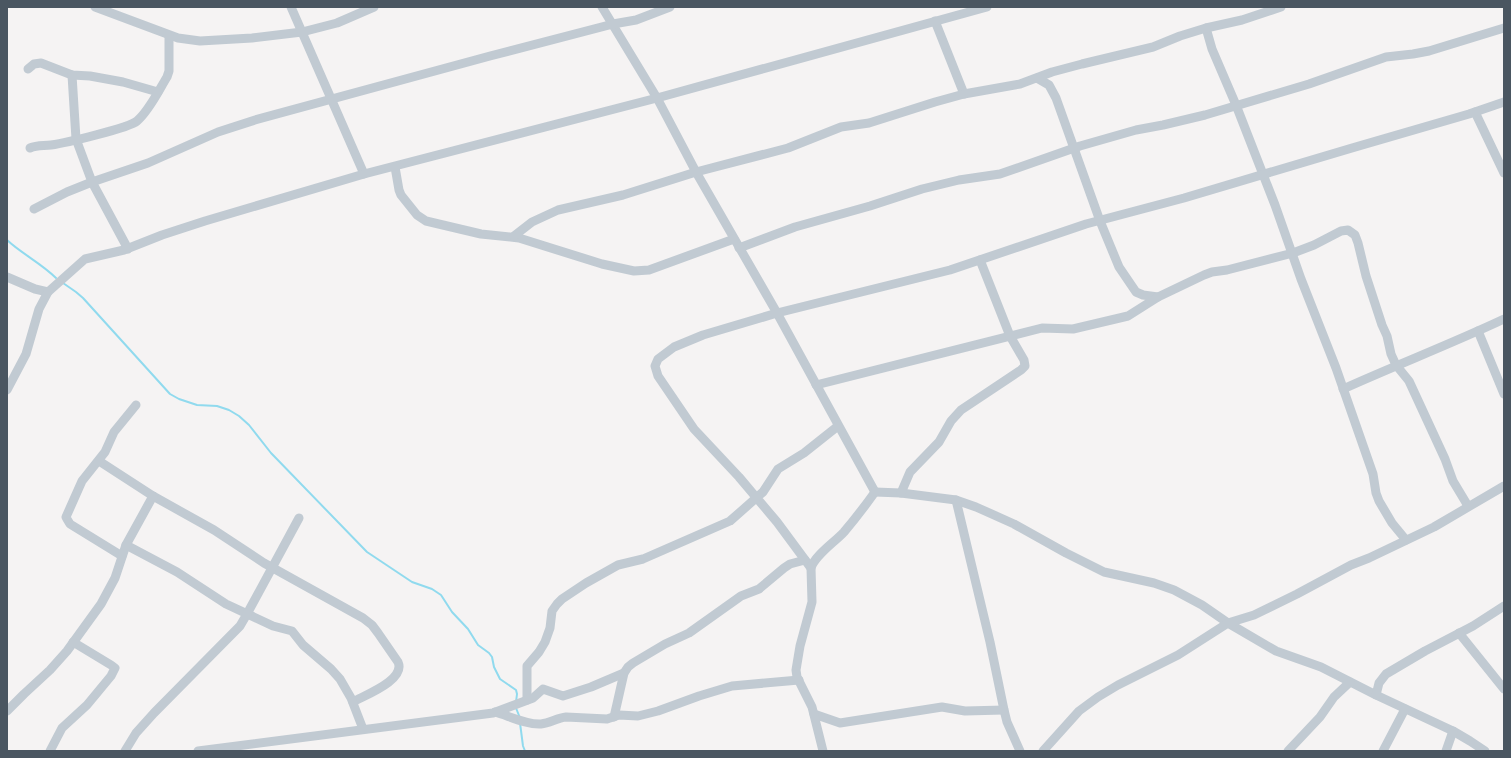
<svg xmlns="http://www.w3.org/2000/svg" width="1511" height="758" font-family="Roboto,sans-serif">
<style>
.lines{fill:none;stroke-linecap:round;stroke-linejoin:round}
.stream{stroke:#90daee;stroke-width:2}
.minor{stroke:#c1cad2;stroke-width:9}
</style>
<rect width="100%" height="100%" fill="#f5f3f3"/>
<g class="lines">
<!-- stream -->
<g class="stream">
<path d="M7 240C22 254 41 263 56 278"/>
<path d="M63 283 76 292 83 298 170 394 179 399 197 405 217 406 229 410 239 416 249 425 271 453 367 552 412 582 432 589 441 595 452 612 468 629 478 645 489 653 492 657 494 667 500 679 516 690 517 694 516 702"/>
<path d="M516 708 520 718"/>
<path d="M520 723 523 746 525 751"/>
</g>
<!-- minor -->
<g class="minor">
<path d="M95 7 178 38 200 41 252 38 302 32 337 23 374 7"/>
<path d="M291 7 364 174"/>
<path d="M602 7 657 98 696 172 777 313 875 492"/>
<path d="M935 21 964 94"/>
<path d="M1206 28 1212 49 1236 105 1275 205 1301 279 1336 368 1373 474 1376 493 1379 501 1392 523 1406 540"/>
<path d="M28 69 34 64 41 63 72 75 90 76 123 82 158 92"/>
<path d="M72 75 76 139 92 182 128 249"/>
<path d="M1037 78 1049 85 1056 98 1100 221 1119 267 1136 292 1143 295 1158 297"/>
<path d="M1475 112 1504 173"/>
<path d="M30 148C37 145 43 146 51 145 65 143 129 128 137 121 149 111 159 90 167 77L169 71V36"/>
<path d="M395 167 399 190 401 195 417 215 426 221 481 234 519 238 602 264 634 271 649 270 734 239"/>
<path d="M34 209 67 192 92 182 148 163 218 132 255 120 490 56 613 24 636 20 670 7"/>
<path d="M514 236 532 222 558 210 623 195 696 172 788 148 841 127 869 123 935 102 964 94 1020 84 1052 72 1082 64 1153 47 1180 36 1206 28 1242 20 1281 7"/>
<path d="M739 248 795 227 870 206 922 189 959 180 1000 174 1080 146 1136 130 1163 125 1205 115 1309 84 1386 57 1413 54 1429 51 1504 28"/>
<path d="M7 277 35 289 48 292"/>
<path d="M1478 331 1504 394"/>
<path d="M816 385 1042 328 1073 329 1128 316 1158 297 1204 275 1212 272 1227 270 1293 253 1314 245 1341 231 1348 230 1355 235 1358 243 1366 276 1382 325 1387 336 1391 354 1396 365 1409 381 1445 459 1453 481 1468 506"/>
<path d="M1343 389C1396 365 1451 344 1504 319"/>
<path d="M7 390 26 354 39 309 48 292 85 259 124 250 162 235 205 221 364 174 657 98 987 7"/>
<path d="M99 461 153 496 214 530 264 563 363 618 372 625 378 633 398 662C406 680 365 695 353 702"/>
<path d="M875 492 901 493 956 500 976 507 1014 524 1066 553 1104 572 1154 583 1174 590 1202 605 1228 623 1276 651 1321 667 1376 695 1453 731 1470 741 1485 751"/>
<path d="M901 493 910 472 939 442 951 421 961 410 1021 370 1025 366 1024 360 1010 336 980 260"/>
<path d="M956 500 990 642 1004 710 1007 722 1020 751"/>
<path d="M126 545 177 572 226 604 273 626 292 631 303 645 331 669 340 679 351 698 363 729"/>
<path d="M122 556 70 524 67 519 66 517 82 481 105 452 114 432 136 405"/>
<path d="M811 568 777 522 739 477 694 429 658 376 655 366 658 359 674 347 703 335 777 313 950 270 1086 224 1184 198 1352 148 1469 114 1504 102"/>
<path d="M1459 633 1504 689"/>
<path d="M1376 695 1379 683 1386 674 1425 651 1473 626 1504 606"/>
<path d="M527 700V666L539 652 545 642 550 628 552 611 557 604 562 599 586 583 618 565 643 559 730 521 763 492 778 469 804 453 838 426"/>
<path d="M7 711 24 694 50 670 67 651 101 604 115 578 126 545 153 496"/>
<path d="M495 712C509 716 527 725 541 724 550 723 557 718 566 717L607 719 619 715 638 716 658 711 699 696 732 686 799 680"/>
<path d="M814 714 840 723 942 707 965 711 1004 710"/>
<path d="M614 717 624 673 628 667 633 663 665 644 689 633 741 596 759 589 784 568 790 564 805 560"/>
<path d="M50 751 62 728 87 705 111 676 115 668 111 665 73 642"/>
<path d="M125 751 136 733 154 713 240 626 247 614 299 518"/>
<path d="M198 751 493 713 533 698 543 689 563 696 591 687 624 673"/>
<path d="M823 751 812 707 797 677 796 670 800 646 812 602 811 568C815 555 835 542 844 532 855 519 865 506 875 492"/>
<path d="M1043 751 1079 711 1098 697 1118 685 1178 655 1228 623 1254 615 1297 594 1351 565 1369 558 1434 527 1504 486"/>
<path d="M1288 751 1320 717 1334 697 1350 682"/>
<path d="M1383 751 1405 709"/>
<path d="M1446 751 1453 731"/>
</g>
</g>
<!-- border -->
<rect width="1511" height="758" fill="none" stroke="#4a5661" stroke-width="16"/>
</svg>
